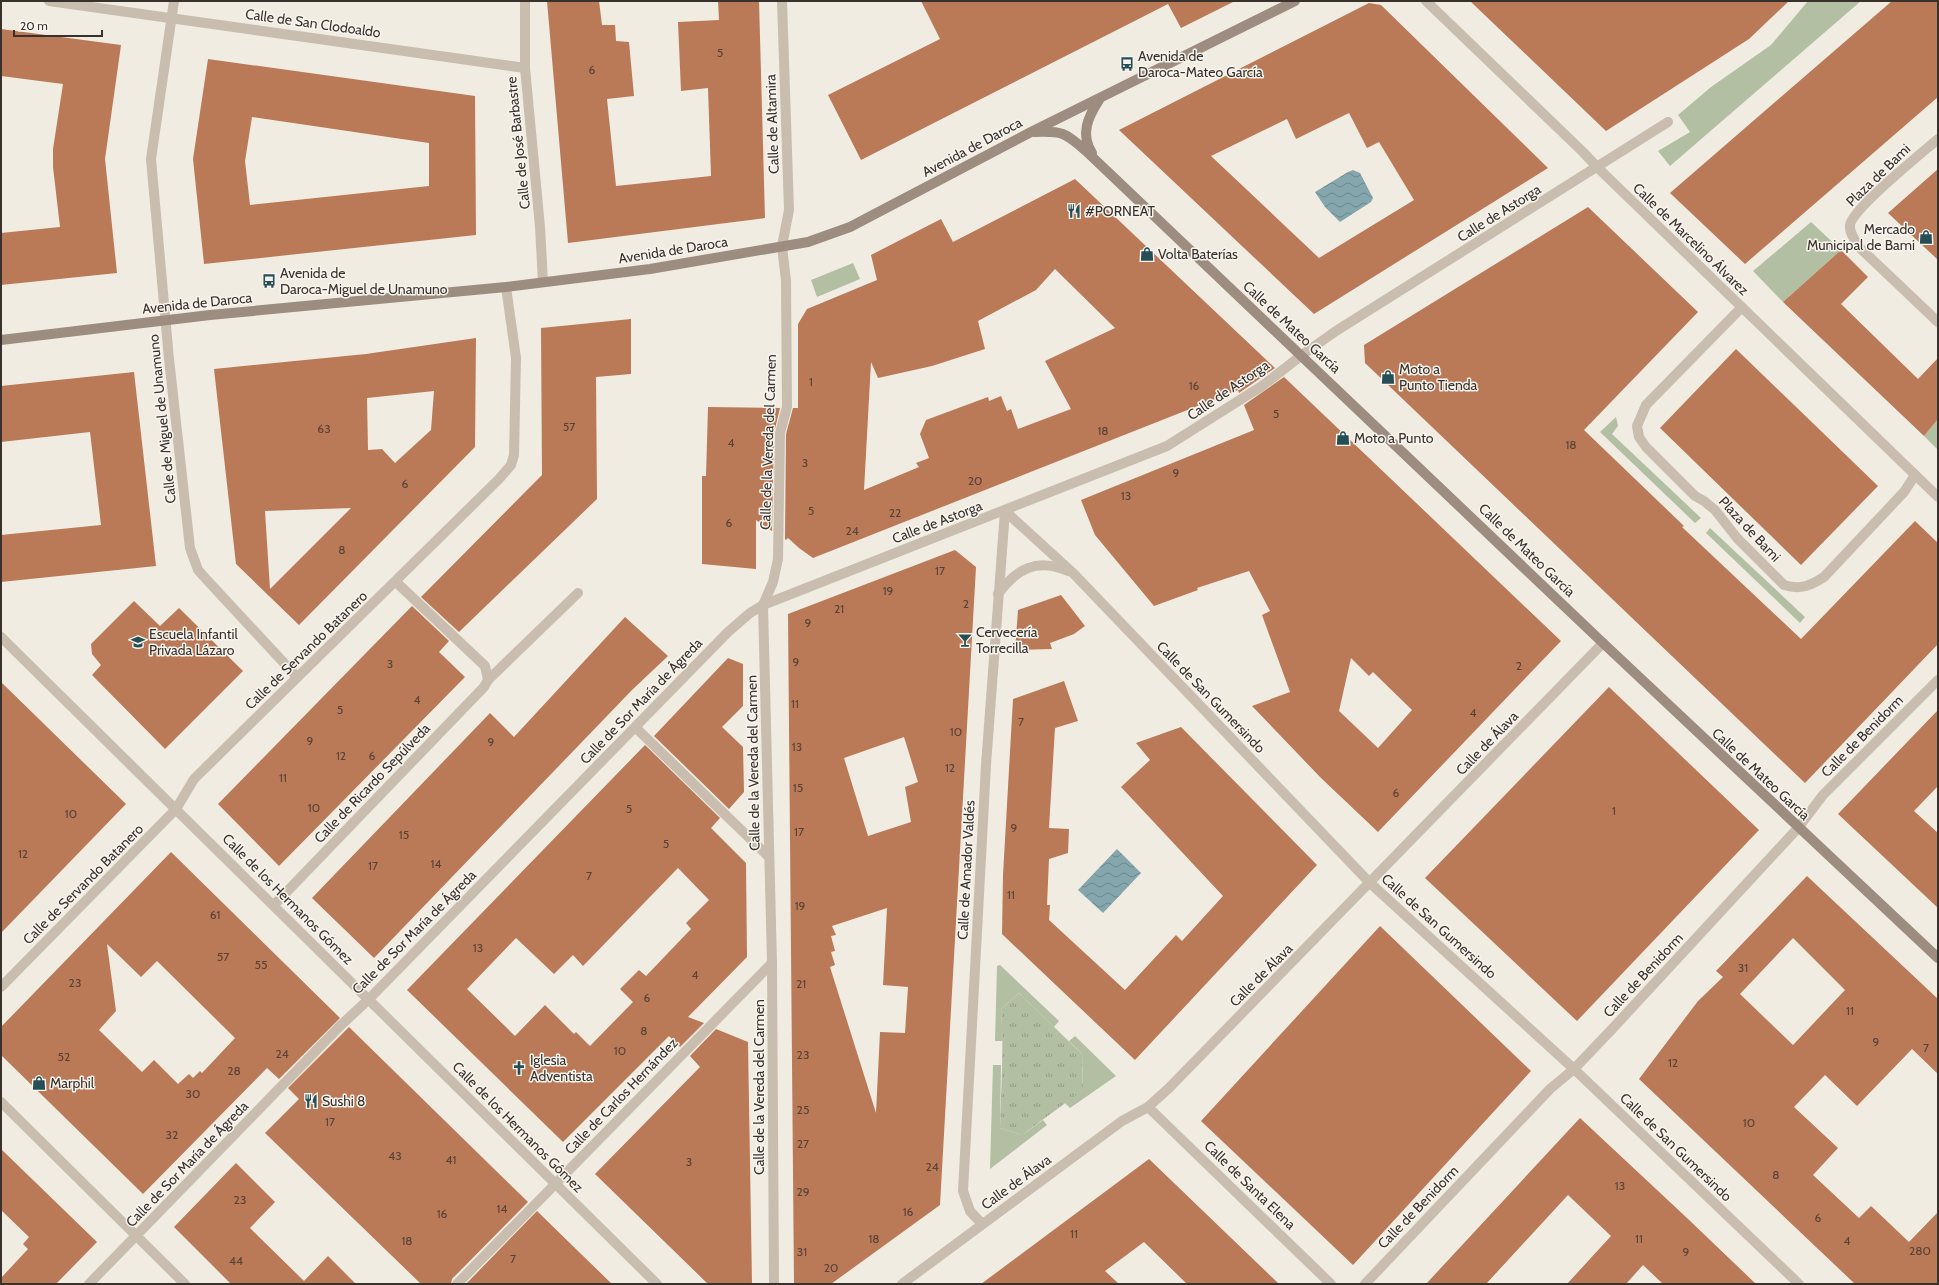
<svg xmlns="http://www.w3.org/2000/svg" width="1939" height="1285" font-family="Cabin,sans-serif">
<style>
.green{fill:#b3bfa3}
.park{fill:url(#park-tufts)}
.water{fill:url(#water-waves)}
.building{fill:#ba7957;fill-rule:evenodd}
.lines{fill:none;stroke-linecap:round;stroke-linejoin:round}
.street{stroke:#c9bdaf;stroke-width:10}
.secondary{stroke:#9c8d80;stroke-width:10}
.labels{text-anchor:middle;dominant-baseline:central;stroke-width:3;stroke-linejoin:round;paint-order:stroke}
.number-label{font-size:12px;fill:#584337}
.street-label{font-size:14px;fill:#38312c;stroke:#f9f5ee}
.poi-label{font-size:14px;fill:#38312c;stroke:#f9f5ee;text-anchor:start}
</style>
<defs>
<pattern id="park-tufts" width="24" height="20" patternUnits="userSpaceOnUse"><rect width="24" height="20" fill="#b3bfa3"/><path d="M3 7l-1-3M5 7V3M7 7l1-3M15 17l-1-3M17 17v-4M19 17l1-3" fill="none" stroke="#939c85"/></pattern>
<pattern id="water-waves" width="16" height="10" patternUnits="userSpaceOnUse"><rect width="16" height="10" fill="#84a6ac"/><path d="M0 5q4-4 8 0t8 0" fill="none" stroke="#6d888c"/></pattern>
</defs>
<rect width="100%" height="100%" fill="#f1ece2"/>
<!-- green -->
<g class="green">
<path d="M1808 1H1861L1670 166 1658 151 1690 132 1678 115 1711 87 1771 45Z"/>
<path d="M1811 222 1841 250 1783 302 1753 271Z"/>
<path d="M853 263 860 279 817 297 811 280Z"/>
<path d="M1616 417 1618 426 1612 434 1701 518 1695 523 1600 432Z"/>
<path d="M1938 419V450L1924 436Z"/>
<path d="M1710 528 1805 617 1800 623 1706 533Z"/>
<path d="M1000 965 1059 1021 1054 1027 1019 993 1001 1009 1003 1041H995L997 966Z"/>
<path d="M1075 1036 1116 1076 1070 1108 1065 1103 1083 1089 1082 1054 1069 1041Z"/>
<path d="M993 1065H1001L1000 1128 1022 1135 1043 1120 1047 1125 990 1169Z"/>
</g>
<!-- park -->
<path class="park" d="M1019 993 1082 1054 1083 1090 1022 1135 1000 1128C1001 1088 1004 1048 1001 1009Z"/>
<!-- water -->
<g class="water">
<path d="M1353 170 1360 173 1373 198 1371 202 1340 222 1325 207 1315 192 1348 172Z"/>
<path d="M1117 849 1141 873 1103 913 1078 890Z"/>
</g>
<!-- building -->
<g class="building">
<path d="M547 1H599L602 25H615L616 41 629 42 634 96 607 99 616 186 711 176 708 88 681 91 678 22 719 20 718 1H759L765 218 568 243Z"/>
<path d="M921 1H1235L1181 28 1168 4 861 160 828 95 940 39Z"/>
<path d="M1470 1H1789L1749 39 1606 131Z"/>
<path d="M1892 1H1938V97L1745 264 1670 193Z"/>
<path d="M1369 3 1381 5 1548 168 1314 314 1119 130ZM1349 113 1367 148 1379 142 1414 200 1319 258 1211 156 1287 119 1296 139Z"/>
<path d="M1 29 121 45 105 159 117 273 1 285V233L60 227 53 167V149L63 84 1 76Z"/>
<path d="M208 59 475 96 476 235 204 264 193 159ZM252 117 429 143V186L250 205 245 161Z"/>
<path d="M1938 169V260L1888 213Z"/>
<path d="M1075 179 1275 368 1239 393 1238 390 813 558 799 548 788 538 786 540 785 539 786 434 793 408H798V324L807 309 877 280 871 255 941 219 953 242ZM1055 269 1115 328 1045 361 1071 409 1018 429 1011 409 1007 411 1001 396 989 401 988 397 926 420 920 434 929 458 916 463 919 467 864 490 871 362 878 378 932 366 985 349 978 321 1036 290Z"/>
<path d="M1588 207 1698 312 1584 430 1684 526 1682 527 1801 639 1915 521 1938 543V644L1805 783 1365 363 1364 345Z"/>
<path d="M1841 250 1868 277 1841 304 1918 379 1938 358V419L1924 436 1783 302Z"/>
<path d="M631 319V374L596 377 597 499 459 632 421 597 542 475 541 328Z"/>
<path d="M476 338 475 447 299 625 236 564 214 369 366 354ZM434 391 431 430 395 463 382 449 368 450 367 398ZM351 508 270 589 265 511Z"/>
<path d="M1736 349 1878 486 1801 565 1660 428Z"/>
<path d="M134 372 156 566 1 582V535L101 525 90 432 1 442V386Z"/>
<path d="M1284 377 1561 641 1378 832 1321 778 1252 706 1290 692 1262 615 1270 611 1249 571 1197 588 1198 590 1154 606 1095 535 1081 500 1254 430 1244 405ZM1351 658 1369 676 1373 672 1412 710 1378 748 1339 711Z"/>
<path d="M708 407 780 408 774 433 772 531 756 520V569L702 564V476H706Z"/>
<path d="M955 550 976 567 940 1205 831 1284H794L788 614ZM904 737 918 782 905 787 911 822 868 836 844 758ZM887 908 883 985 908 987 905 1033 880 1032 876 1113 830 967 835 965 831 952 835 951 831 936 836 935 832 926Z"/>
<path d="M1061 595 1085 626 1074 634 1050 643 1052 649 1015 650 1018 610Z"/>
<path d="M134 601 160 626 179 608 243 671 165 749 92 675 101 665 92 654 91 644Z"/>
<path d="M412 606 449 641 439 652 465 677 279 866 218 804Z"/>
<path d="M625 617 668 656 632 690 374 958 312 898 490 713 514 737Z"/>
<path d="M728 658 743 664V706L722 727 743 747 744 792 729 809 654 736Z"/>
<path d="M1064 681 1078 721 1055 728 1049 828 1069 829 1068 853 1049 859 1047 905H1050L1049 920 1125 990 1176 935 1182 941 1223 896 1121 787 1150 760 1136 743 1181 727 1317 865 1135 1060 1002 934 1003 875 1013 699Z"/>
<path d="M1 682 126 804 1 933Z"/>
<path d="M1609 687 1759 830 1577 1021 1425 878Z"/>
<path d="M1938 710V786L1914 811 1938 833V908L1838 814Z"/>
<path d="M645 745 720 818 711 828 746 863 747 957 688 1017 704 1023 680 1047 669 1036 563 1142 407 990ZM678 868 709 900 686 923 691 929 646 976 639 970 620 989 633 1002 590 1046 576 1032 574 1034 545 1005 515 1036 467 989 516 938 554 974 573 955 583 966Z"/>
<path d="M171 852 340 1018 279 1079 267 1068 143 1194 1 1055V1027ZM107 944 141 977 157 961 235 1038 202 1073 200 1071 193 1078 189 1074 178 1084 154 1060 142 1072 99 1030 116 1011Z"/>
<path d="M1807 876 1938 999V1074L1912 1049 1857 1106 1825 1075 1794 1107 1838 1148 1813 1175 1859 1218 1871 1206 1909 1242 1938 1212V1284H1855L1639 1079 1698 1001 1723 977 1716 971ZM1793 938 1845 990 1793 1045 1740 994Z"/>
<path d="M1380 926 1531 1071 1353 1265 1201 1121Z"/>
<path d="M349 1027 528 1202 452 1279 451 1284H421L265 1133 299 1099 288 1088Z"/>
<path d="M716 1029 748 1042 752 1284H708L595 1174 700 1067 690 1056Z"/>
<path d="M1580 1118 1687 1218 1756 1284H1663L1643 1265 1626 1284H1567L1611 1236 1568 1195 1486 1284H1426Z"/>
<path d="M1 1149 97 1242 56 1284H1V1278L28 1249 23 1244 29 1237 1 1210Z"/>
<path d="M1149 1159 1279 1284H1187L1144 1242 1105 1271 1119 1284H981Z"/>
<path d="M236 1163 275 1202 250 1228 304 1281 328 1256 356 1284H231L174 1227Z"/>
<path d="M537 1211 580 1253 612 1284H466Z"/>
</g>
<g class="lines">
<!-- street -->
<g class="street">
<path d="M49 1 525 68"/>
<path d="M174 1 151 159 169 359 190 548 198 570 207 580 297 677"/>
<path d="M525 1V68L540 227 543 282"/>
<path d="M1426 1 1583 152 1598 168 1938 497"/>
<path d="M1938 139C1922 153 1853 208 1850 225 1849 234 1856 241 1860 248L1938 322"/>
<path d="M1742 307 1646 405 1637 426 1639 437 1646 447 1695 496 1704 501 1715 510 1737 538 1784 585C1800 590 1810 586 1824 577L1904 492 1915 475"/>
<path d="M1005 511 1074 574 1370 883 1574 1069 1799 1284"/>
<path d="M998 594C1017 568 1037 558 1068 571"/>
<path d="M1 637 657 1284"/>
<path d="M488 680 578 593"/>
<path d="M636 728 769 857"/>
<path d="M274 905 484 687 488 680 485 666 396 582"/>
<path d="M1 987 176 809 194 779 499 479 511 465 514 455 516 358 506 287"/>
<path d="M1 1102 185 1284"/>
<path d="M1148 1107 1331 1284"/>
<path d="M982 1224 970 1211 963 1191 986 765 1005 511"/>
<path d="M89 1284 340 1026 369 999 728 632 750 613 763 605 1167 446 1262 386 1302 355 1336 331 1668 122"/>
<path d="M457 1284 772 963"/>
<path d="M774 1284 772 963 763 605 773 582 778 559 780 433 787 407 786 281 782 246 789 210 782 1"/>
<path d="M902 1284 1122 1121 1148 1107 1169 1088 1603 643"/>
<path d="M1365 1284 1550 1089 1574 1069 1614 1027 1798 828 1823 795 1938 680"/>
</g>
<!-- secondary -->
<g class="secondary">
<path d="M1035 132C1062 131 1065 132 1086 151L1603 643 1938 958"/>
<path d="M1092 153C1080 134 1088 117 1099 100"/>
<path d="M1 340 210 315 506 287 650 269 808 242 850 227 1031 132 1295 1"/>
</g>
</g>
<!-- icons -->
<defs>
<symbol id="bus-bare" viewBox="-9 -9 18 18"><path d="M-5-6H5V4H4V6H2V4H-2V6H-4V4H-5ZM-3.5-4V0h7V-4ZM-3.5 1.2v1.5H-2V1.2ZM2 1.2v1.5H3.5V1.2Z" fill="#254e56" stroke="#f9f5ee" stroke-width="2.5" paint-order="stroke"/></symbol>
<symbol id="restaurant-bare" viewBox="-9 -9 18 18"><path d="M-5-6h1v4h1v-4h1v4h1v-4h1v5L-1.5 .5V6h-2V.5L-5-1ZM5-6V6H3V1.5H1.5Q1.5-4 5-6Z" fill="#254e56" stroke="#f9f5ee" stroke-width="2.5" paint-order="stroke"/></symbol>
<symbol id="shop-bare" viewBox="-9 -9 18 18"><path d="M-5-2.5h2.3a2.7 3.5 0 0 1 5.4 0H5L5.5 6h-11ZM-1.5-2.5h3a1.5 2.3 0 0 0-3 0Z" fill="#254e56" stroke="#f9f5ee" stroke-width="2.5" paint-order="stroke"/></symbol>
<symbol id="bar-bare" viewBox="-9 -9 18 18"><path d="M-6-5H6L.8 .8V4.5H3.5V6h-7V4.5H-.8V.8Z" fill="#254e56" stroke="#f9f5ee" stroke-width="2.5" paint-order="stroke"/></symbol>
<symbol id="school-bare" viewBox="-9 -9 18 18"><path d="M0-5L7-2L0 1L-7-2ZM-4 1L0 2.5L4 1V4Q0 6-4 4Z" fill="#254e56" stroke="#f9f5ee" stroke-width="2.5" paint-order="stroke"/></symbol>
<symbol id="church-bare" viewBox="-9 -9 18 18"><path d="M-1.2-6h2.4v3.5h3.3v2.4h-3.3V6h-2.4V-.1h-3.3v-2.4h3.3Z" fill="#254e56" stroke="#f9f5ee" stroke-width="2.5" paint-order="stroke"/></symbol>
</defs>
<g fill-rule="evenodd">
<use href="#bus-bare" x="1117" y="54" width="20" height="20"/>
<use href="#restaurant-bare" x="1064" y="201" width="20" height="20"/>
<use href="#shop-bare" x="1916" y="227" width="20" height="20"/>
<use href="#shop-bare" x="1137" y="244" width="20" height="20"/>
<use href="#bus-bare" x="259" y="271" width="20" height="20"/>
<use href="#shop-bare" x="1378" y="367" width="20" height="20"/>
<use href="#shop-bare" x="1333" y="428" width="20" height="20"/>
<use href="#bar-bare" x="955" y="630" width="20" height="20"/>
<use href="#school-bare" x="128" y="632" width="20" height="20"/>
<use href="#church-bare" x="509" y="1058" width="20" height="20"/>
<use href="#shop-bare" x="29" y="1073" width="20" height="20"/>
<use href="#restaurant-bare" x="301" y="1091" width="20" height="20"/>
</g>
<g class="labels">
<!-- number labels -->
<g class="number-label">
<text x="720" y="52">5</text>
<text x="592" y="69">6</text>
<text x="811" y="381">1</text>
<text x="1194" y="385">16</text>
<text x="1276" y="413">5</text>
<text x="569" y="426">57</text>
<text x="324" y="428">63</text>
<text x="1103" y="430">18</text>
<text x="731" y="442">4</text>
<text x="1571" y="444">18</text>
<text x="805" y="462">3</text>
<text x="1176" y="472">9</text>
<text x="975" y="480">20</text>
<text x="405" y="483">6</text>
<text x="1126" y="495">13</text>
<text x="811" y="510">5</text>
<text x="895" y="512">22</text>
<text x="729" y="522">6</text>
<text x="852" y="530">24</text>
<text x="342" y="549">8</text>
<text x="940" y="570">17</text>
<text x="888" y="590">19</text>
<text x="966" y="603">2</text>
<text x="839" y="608">21</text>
<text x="808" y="622">9</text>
<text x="796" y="661">9</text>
<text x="390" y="663">3</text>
<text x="1519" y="665">2</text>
<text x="417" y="699">4</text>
<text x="795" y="703">11</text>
<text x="340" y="709">5</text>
<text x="1473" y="712">4</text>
<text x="1021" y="721">7</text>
<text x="956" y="731">10</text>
<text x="310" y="740">9</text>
<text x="491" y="741">9</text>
<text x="797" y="746">13</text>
<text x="341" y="755">12</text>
<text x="372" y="755">6</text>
<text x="950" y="767">12</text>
<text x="283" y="777">11</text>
<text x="798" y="787">15</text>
<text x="1396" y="792">6</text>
<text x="314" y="807">10</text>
<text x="629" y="808">5</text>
<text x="1614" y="810">1</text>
<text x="71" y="813">10</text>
<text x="1014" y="827">9</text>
<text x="799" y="831">17</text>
<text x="404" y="834">15</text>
<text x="666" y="843">5</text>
<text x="23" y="853">12</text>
<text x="436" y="863">14</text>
<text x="373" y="865">17</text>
<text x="589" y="875">7</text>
<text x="1011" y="894">11</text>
<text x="800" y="905">19</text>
<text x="215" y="914">61</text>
<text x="478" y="947">13</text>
<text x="223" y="956">57</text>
<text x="261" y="964">55</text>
<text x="1743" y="967">31</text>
<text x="695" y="974">4</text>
<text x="75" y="982">23</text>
<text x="801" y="983">21</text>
<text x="647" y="997">6</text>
<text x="1850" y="1010">11</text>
<text x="644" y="1030">8</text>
<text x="1876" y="1041">9</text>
<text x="1926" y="1047">7</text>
<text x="620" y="1050">10</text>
<text x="282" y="1053">24</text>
<text x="803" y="1054">23</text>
<text x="64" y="1056">52</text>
<text x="1673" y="1062">12</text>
<text x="234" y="1070">28</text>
<text x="193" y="1093">30</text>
<text x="803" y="1109">25</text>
<text x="330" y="1121">17</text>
<text x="1749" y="1122">10</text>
<text x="172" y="1134">32</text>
<text x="803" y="1143">27</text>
<text x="395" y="1155">43</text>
<text x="451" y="1159">41</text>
<text x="689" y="1161">3</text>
<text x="932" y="1166">24</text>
<text x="1776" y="1174">8</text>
<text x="1620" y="1185">13</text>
<text x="803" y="1191">29</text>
<text x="240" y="1199">23</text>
<text x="502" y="1208">14</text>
<text x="908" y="1211">16</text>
<text x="442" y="1213">16</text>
<text x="1818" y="1217">6</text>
<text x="1074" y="1233">11</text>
<text x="874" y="1238">18</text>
<text x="1639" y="1238">11</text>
<text x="407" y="1240">18</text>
<text x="1847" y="1240">4</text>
<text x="1920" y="1250">280</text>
<text x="802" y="1251">31</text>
<text x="1686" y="1251">9</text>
<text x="513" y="1258">7</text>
<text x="236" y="1260">44</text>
<text x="831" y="1267">20</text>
</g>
<!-- street labels -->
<g class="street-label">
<text transform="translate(313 23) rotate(8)">Calle de San Clodoaldo</text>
<text transform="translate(772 124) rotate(-92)">Calle de Altamira</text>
<text transform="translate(518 143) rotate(-96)">Calle de José Barbastre</text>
<text transform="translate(972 147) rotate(-28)">Avenida de Daroca</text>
<text transform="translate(1878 175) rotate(-44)">Plaza de Bami</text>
<text transform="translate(1499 213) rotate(-32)">Calle de Astorga</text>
<text transform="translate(1691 239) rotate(44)">Calle de Marcelino Álvarez</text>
<text transform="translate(673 250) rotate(-9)">Avenida de Daroca</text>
<text transform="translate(197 303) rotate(-6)">Avenida de Daroca</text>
<text transform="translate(1292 327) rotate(43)">Calle de Mateo García</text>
<text transform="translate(1228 390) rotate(-34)">Calle de Astorga</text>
<text transform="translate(162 419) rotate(-96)">Calle de Miguel de Unamuno</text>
<text transform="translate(768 442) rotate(-88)">Calle de la Vereda del Carmen</text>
<text transform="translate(937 522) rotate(-21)">Calle de Astorga</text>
<text transform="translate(1750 529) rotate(47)">Plaza de Bami</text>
<text transform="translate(1527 550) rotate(44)">Calle de Mateo García</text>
<text transform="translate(306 650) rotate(-44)">Calle de Servando Batanero</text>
<text transform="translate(1211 697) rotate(46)">Calle de San Gumersindo</text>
<text transform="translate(641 701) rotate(-46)">Calle de Sor María de Ágreda</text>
<text transform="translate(1862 736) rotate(-45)">Calle de Benidorm</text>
<text transform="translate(1487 743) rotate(-46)">Calle de Álava</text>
<text transform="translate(753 763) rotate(-91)">Calle de la Vereda del Carmen</text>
<text transform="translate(1761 774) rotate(43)">Calle de Mateo García</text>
<text transform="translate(372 783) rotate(-46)">Calle de Ricardo Sepúlveda</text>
<text transform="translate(966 870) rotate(-87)">Calle de Amador Valdés</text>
<text transform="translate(83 884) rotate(-45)">Calle de Servando Batanero</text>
<text transform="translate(288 899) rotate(45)">Calle de los Hermanos Gómez</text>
<text transform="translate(1439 926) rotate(42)">Calle de San Gumersindo</text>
<text transform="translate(414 932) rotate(-45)">Calle de Sor María de Ágreda</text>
<text transform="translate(1261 975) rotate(-45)">Calle de Álava</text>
<text transform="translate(1643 975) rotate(-47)">Calle de Benidorm</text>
<text transform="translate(759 1087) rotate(-90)">Calle de la Vereda del Carmen</text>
<text transform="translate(621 1096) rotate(-46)">Calle de Carlos Hernández</text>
<text transform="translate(518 1127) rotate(45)">Calle de los Hermanos Gómez</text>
<text transform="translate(1676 1147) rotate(44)">Calle de San Gumersindo</text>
<text transform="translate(187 1164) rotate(-46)">Calle de Sor María de Ágreda</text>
<text transform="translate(1016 1182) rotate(-36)">Calle de Álava</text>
<text transform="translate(1250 1185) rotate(44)">Calle de Santa Elena</text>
<text transform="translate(1418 1207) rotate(-46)">Calle de Benidorm</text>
</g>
<!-- poi labels -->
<g class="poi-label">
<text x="1138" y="56">Avenida de<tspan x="1138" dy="16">Daroca-Mateo García</tspan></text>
<text x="1085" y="211">#PORNEAT</text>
<text x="1915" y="229" text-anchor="end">Mercado<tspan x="1915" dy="16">Municipal de Bami</tspan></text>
<text x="1158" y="254">Volta Baterías</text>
<text x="280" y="273">Avenida de<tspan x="280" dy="16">Daroca-Miguel de Unamuno</tspan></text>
<text x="1399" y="369">Moto a<tspan x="1399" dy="16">Punto Tienda</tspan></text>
<text x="1354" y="438">Moto a Punto</text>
<text x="976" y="632">Cervecería<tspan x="976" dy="16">Torrecilla</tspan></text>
<text x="149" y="634">Escuela Infantil<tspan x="149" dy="16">Privada Lázaro</tspan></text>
<text x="530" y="1060">Iglesia<tspan x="530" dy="16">Adventista</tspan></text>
<text x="50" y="1083">Marphil</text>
<text x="322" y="1101">Sushi 8</text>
</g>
</g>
<!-- border -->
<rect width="1939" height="1285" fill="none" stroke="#38312c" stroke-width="4"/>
<!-- scale -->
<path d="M14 30v6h88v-6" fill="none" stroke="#38312c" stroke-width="2"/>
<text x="20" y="30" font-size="12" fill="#38312c" stroke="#f9f5ee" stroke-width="3" paint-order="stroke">20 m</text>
</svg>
